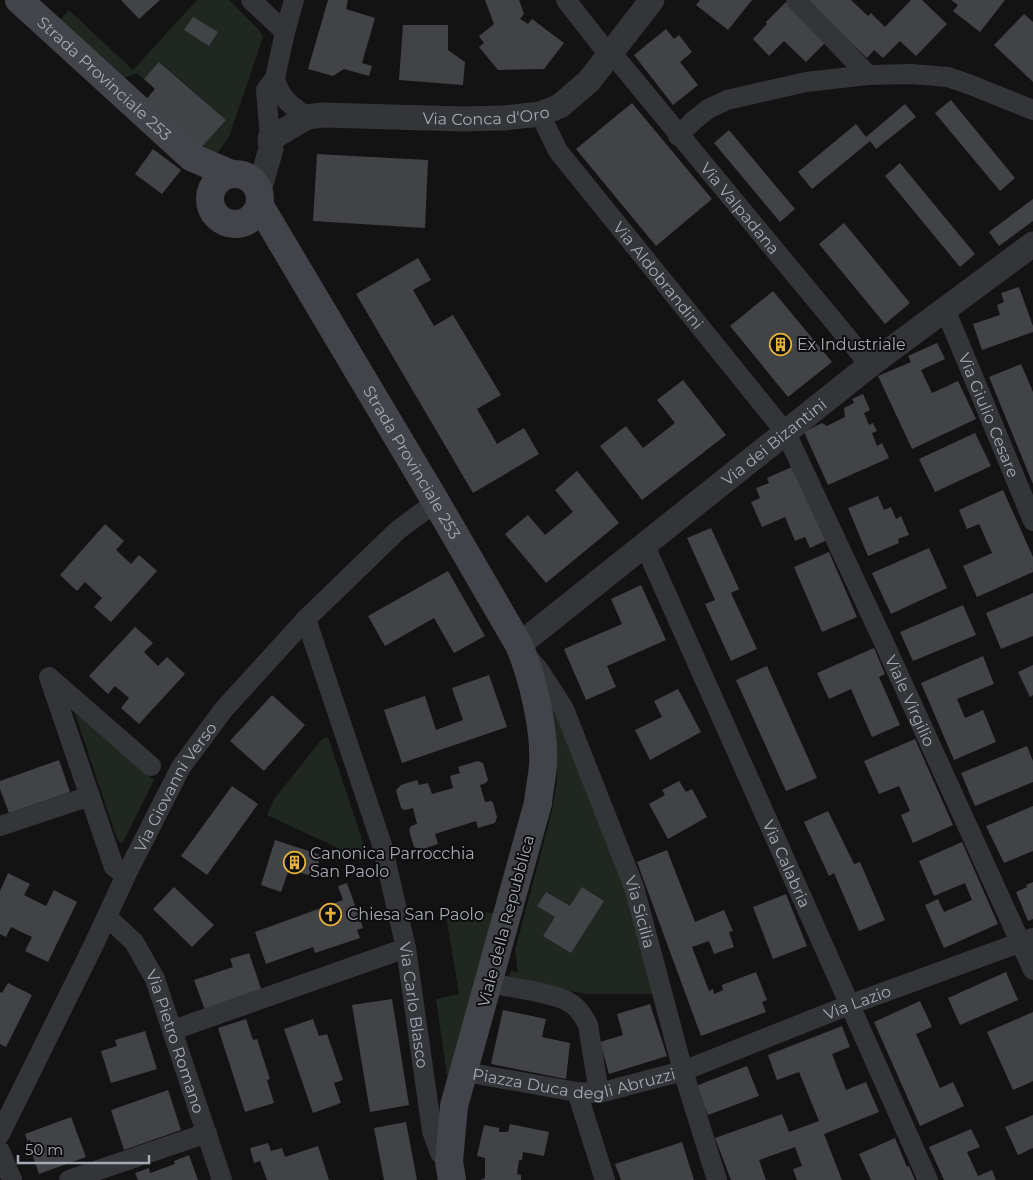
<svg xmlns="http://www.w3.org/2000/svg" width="1033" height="1180" font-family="Montserrat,sans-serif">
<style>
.green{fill:#1f2720}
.building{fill:#424347}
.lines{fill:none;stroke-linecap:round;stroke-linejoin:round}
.minor{stroke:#343539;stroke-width:20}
.tertiary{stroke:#343539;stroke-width:25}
.secondary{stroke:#424449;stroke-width:28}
.labels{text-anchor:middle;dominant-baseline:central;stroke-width:4;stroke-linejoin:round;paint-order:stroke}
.street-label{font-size:16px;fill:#a5a9b4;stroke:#0e0e0f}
.poi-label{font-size:16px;fill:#a5a9b4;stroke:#0e0e0f;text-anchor:start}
</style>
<rect width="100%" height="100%" fill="#131314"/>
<!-- green -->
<g class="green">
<path d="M197 0H229L258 29 263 37 229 137 216 155 199 150 226 120 160 62 144 79 137 73 124 78 56 24 69 10 133 70Z"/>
<path d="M549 705H552L628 888 654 994H588L508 981 511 971 518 972 515 950 551 815 557 783V748Z"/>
<path d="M75 713 154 780 122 844 117 839Z"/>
<path d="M328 737 367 854 357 857 267 815 275 798 322 739Z"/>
<path d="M445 909 493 913 448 1083 436 999 459 994Z"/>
</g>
<!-- building -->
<g class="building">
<path d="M121 0H160L139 19Z"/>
<path d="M328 0H348L346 9 375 18 362 63 372 66 369 76 344 69 333 76 308 69Z"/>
<path d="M485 0H519L524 14 520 19 528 24 532 19 564 43 544 69 498 70 479 47 484 43 479 36 494 24Z"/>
<path d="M700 0H752L728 30 696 5Z"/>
<path d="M806 0H851L868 16 871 13 885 27 911 0H922L947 24 916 56 900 41 883 58 874 50 867 58Z"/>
<path d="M951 0H1005L980 32 953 11 958 5Z"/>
<path d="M786 2 826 42 806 62 784 41 769 56 753 39 767 24 766 22Z"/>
<path d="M1024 14 1033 22V82L994 45Z"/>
<path d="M193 17 218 32 209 46 184 30Z"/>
<path d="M403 25H448V50L465 62 463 85 399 80Z"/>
<path d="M666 29 674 39 679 35 692 52 680 62 698 85 673 105 634 55Z"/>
<path d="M159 62 226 120 199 150 144 102 155 89 144 79Z"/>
<path d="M951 100 1015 178 1000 191 935 113Z"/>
<path d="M632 103 712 199 656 246 576 149Z"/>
<path d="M905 104 916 117 876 149 870 141 812 189 798 172 856 124 866 137Z"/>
<path d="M729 130 795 209 780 222 714 143Z"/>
<path d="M153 149 181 170 162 194 135 174Z"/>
<path d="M317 154 428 160 425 228 313 221Z"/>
<path d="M900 163 975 254 960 267 885 176Z"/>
<path d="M1033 199V221L999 246 989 232Z"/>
<path d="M844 223 910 303 885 324 819 244Z"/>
<path d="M418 258 431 280 413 290 434 326 453 315 501 395 477 409 497 444 524 428 539 454 473 493 356 294Z"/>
<path d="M1019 287 1033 326V332L982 350 973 324 1000 315 997 305 1004 302 1001 293Z"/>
<path d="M773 291 832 362 788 397 730 326Z"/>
<path d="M937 343 945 359 921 370 932 393 958 381 976 419 912 449 878 376 911 362 908 356Z"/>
<path d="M1021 364 1033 392V484L989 377Z"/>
<path d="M683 380 726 435 642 500 600 446 626 426 643 448 675 423 657 400Z"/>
<path d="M863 394 870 410 864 413 869 425 873 423 877 431 872 433 877 446 882 443 889 458 828 485 804 432 822 423 827 426 845 417 844 408 854 403 852 399Z"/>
<path d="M975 433 991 466 935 492 919 459Z"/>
<path d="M794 466 827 540 810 548 805 537 795 541 785 517 762 527 751 502 760 498 756 488 769 483 767 478Z"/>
<path d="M577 471 619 523 546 583 505 534 528 515 545 535 573 512 555 490Z"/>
<path d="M1003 490 1033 557V572L977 597 963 566 992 553 979 524 967 529 959 510Z"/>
<path d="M878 496 884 510 891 507 896 519 901 516 909 535 898 539 899 543 868 556 848 508Z"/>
<path d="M105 524 124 541 116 550 131 564 139 555 157 571 111 622 94 607 102 598 85 582 77 591 60 575Z"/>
<path d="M711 528 739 589 731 593 757 649 731 661 705 604 715 600 687 538Z"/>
<path d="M929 548 947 588 891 614 872 573Z"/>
<path d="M829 552 857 617 822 632 794 567Z"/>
<path d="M448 571 485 636 454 653 434 618 385 646 368 616Z"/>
<path d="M641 585 666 640 607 666 616 687 586 700 564 649 622 624 611 599Z"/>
<path d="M1033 593V636L1001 649 986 613Z"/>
<path d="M963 605 976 635 913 661 900 632Z"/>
<path d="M135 627 153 643 144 652 158 666 167 657 185 674 139 724 121 708 129 698 115 686 108 694 89 676Z"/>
<path d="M874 648 885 674 879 677 900 725 872 737 851 689 829 699 817 673Z"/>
<path d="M983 656 994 684 957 699 965 718 983 710 996 742 954 760 921 683Z"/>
<path d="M1033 665V695L1030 697 1018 672Z"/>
<path d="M767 666 817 778 786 791 736 680Z"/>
<path d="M489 675 507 727 402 763 384 710 425 696 436 730 463 720 452 688Z"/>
<path d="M678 689 701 732 650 760 635 730 662 717 654 701Z"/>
<path d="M272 695 305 725 264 771 230 741Z"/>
<path d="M915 739 953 825 913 843 901 815 910 811 899 786 879 794 864 761Z"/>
<path d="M1027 746 1033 761V782L975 806 961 773Z"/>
<path d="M59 760 70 792 9 813 0 789V781Z"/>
<path d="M478 761 483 763 488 780 486 783 480 785 485 802 491 801 493 803 497 817 495 823 478 828 476 821 435 834 438 844 420 850 414 847 409 830 411 826 417 824 413 808 404 810 401 808 396 790 401 785 417 780 419 785 428 783 432 794 453 788 450 776 460 773 458 767Z"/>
<path d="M679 781 686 792 692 789 707 817 668 839 649 804 665 795 662 790Z"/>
<path d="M232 786 258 804 207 875 181 856Z"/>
<path d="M1033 806V851L1004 863 986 826Z"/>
<path d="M828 811 854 864 860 862 885 920 859 931 834 873 829 876 804 822Z"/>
<path d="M275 840 321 855 314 877 289 869 281 892 261 885Z"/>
<path d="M962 842 998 924 944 948 925 905 938 899 944 912 972 900 965 883 934 896 919 861Z"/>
<path d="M667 850 695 922 724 910 733 931 729 932 734 947 714 954 709 941 692 947 709 991 713 989 714 994 723 990 722 985 756 972 767 1000 762 1002 766 1012 701 1036 637 862Z"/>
<path d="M8 873 30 884 24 895 46 906 54 890 77 902 48 962 25 951 32 937 11 927 6 937 0 934V891Z"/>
<path d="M1033 882V919L1028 921 1016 892 1027 887 1026 885Z"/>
<path d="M347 883 363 928 357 930 360 938 315 953 313 947 266 964 255 932 343 900 338 886Z"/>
<path d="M174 887 214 925 192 947 153 909Z"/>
<path d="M582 887 604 901 571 953 543 936 555 917 537 906 546 892 570 906Z"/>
<path d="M786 894 807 946 773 959 753 907Z"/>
<path d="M249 953 263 994 206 1013 194 980 233 967 230 959Z"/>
<path d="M1006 972 1018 1000 960 1025 948 998Z"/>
<path d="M8 983 32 995 6 1047 0 1044V992L2 993Z"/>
<path d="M392 999 409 1105 370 1112 352 1005Z"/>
<path d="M920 1001 932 1027 916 1034 940 1088 953 1082 964 1106 920 1126 874 1022Z"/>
<path d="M650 1004 667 1056 609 1074 600 1042 623 1035 617 1014Z"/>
<path d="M503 1010 546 1019 542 1037 570 1043 566 1079 491 1064Z"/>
<path d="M1033 1012V1081L1013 1090 987 1032Z"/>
<path d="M246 1019 253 1040 257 1039 270 1079 267 1080 274 1103 245 1112 218 1028Z"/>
<path d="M313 1019 319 1036 327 1034 343 1080 334 1083 341 1103 313 1113 284 1029Z"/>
<path d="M842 1026 850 1047 832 1054 846 1090 866 1082 879 1112 824 1134 842 1180H797L793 1169 802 1166 795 1147 759 1160 766 1180H731L715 1138 782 1114 789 1132 819 1121 799 1072 777 1080 768 1055Z"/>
<path d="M145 1031 157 1069 111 1083 101 1051 117 1046 115 1040Z"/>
<path d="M747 1066 759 1096 708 1115 696 1086Z"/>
<path d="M168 1090 181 1130 124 1150 111 1110Z"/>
<path d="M1033 1115V1148L1018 1155 1005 1127Z"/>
<path d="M71 1117 86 1157 39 1174 25 1134Z"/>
<path d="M406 1122 417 1180H384L374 1128Z"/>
<path d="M510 1124 549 1132 544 1156 523 1152 522 1160H519L517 1174 521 1175V1180H481L485 1178V1158L477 1156 484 1125 499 1128V1132H508Z"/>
<path d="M971 1129 980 1147 967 1152 978 1176 992 1170 996 1180H944L929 1147Z"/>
<path d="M895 1138 907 1167 909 1166 915 1180H871L859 1154Z"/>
<path d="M682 1142 694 1180H621L615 1164Z"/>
<path d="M268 1143 271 1151 282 1148 285 1157 318 1146 329 1180H267L260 1161 254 1163 250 1148Z"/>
<path d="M189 1155 198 1180H138L135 1173 149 1168 150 1173 175 1164 174 1161Z"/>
</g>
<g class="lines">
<!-- minor -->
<g class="minor">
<path d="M251 0 285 32"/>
<path id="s1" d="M566 0 609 55 620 63 870 365"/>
<path d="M796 0 868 75"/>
<path d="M275 78C280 99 291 105 307 117"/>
<path id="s2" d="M540 114 558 151 786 433 880 634 1033 970"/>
<path d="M678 136 693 121 708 109 727 100 806 82 868 75 911 74 948 77 971 85 1033 110"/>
<path d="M270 139 266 90 275 78 285 32 294 0"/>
<path id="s3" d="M945 309 1033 521"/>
<path id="s4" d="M645 546 928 1180"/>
<path id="s5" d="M306 619 382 845 406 948 432 1131 440 1153 449 1161"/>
<path id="s6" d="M528 662H532L539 670 564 709 634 887 683 1071 717 1180"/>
<path d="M49 677 114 867 126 875"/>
<path d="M50 678 151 766"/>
<path d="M0 826 90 796"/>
<path id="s7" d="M107 917 134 942 155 979 222 1180"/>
<path d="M489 983C510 988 545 991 565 1000 576 1005 583 1014 588 1025L599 1093"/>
<path d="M173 1030 406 948"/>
<path id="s8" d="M465 1072 577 1092 599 1093 683 1071 849 1005 1033 938"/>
<path d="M577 1092 605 1180"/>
<path id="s9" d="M0 1134 95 942 126 875 181 767 224 709 306 619 398 530 436 502"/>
<path d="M0 1151 12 1180"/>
<path d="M69 1180 207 1133"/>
</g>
<!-- tertiary -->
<g class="tertiary">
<path id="s10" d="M259 190 271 149 270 139 307 117 323 115 463 119 503 118 540 114 560 106 589 81 652 0"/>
<path id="s11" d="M519 645 870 365 1033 244"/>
</g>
<!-- secondary -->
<g class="secondary">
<path id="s12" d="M19 0 191 157 231 174"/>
<circle cx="235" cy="199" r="25"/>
<path id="s13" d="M260 206 436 502 519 645C533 678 545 730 543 765 542 778 539 791 538 803L454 1106 449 1161 452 1180"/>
</g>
</g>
<!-- icons -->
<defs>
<symbol id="building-ring" viewBox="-11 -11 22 22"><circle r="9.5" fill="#0e0e0f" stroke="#e7b238" stroke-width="1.5"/><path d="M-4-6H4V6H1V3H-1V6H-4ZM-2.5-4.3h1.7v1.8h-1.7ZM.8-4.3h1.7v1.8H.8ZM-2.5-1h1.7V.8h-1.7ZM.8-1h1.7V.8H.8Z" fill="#e7b238"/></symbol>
<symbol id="church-ring" viewBox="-11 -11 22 22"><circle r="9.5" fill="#0e0e0f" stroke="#e7b238" stroke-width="1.5"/><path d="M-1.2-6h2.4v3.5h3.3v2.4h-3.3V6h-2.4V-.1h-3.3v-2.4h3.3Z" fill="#e7b238"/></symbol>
</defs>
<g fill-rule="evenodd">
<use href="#building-ring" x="768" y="332" width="25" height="25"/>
<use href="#building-ring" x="282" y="850" width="25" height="25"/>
<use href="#church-ring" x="318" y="902" width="25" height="25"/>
</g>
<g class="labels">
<!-- street labels -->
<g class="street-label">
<text stroke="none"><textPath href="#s12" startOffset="116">Strada Provinciale 253</textPath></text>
<text stroke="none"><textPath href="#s10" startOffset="275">Via Conca d'Oro</textPath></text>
<text stroke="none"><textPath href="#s1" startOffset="272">Via Valpadana</textPath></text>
<text stroke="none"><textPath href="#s2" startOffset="201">Via Aldobrandini</textPath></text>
<text stroke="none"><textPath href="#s3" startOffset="115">Via Giulio Cesare</textPath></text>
<text stroke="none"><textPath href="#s11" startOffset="326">Via dei Bizantini</textPath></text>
<text stroke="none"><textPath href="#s13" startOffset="298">Strada Provinciale 253</textPath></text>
<text stroke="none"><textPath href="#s2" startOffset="699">Viale Virgilio</textPath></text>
<text stroke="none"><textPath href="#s9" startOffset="389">Via Giovanni Verso</textPath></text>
<text stroke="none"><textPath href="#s4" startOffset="348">Via Calabria</textPath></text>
<text stroke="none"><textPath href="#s6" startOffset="278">Via Sicilia</textPath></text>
<text transform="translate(506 921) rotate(-75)">Viale della Repubblica</text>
<text stroke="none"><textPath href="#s8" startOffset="410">Via Lazio</textPath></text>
<text stroke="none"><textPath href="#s5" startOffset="402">Via Carlo Blasco</textPath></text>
<text stroke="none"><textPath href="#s7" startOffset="145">Via Pietro Romano</textPath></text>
<text stroke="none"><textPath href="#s8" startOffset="111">Piazza Duca degli Abruzzi</textPath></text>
</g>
<!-- poi labels -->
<g class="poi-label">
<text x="797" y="344">Ex Industriale</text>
<text x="310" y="853">Canonica Parrocchia<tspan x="310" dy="18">San Paolo</tspan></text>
<text x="347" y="914">Chiesa San Paolo</text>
</g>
</g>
<!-- scale -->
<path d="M18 1155v8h131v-8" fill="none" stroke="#a5a9b4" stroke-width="2.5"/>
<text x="25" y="1155" font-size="15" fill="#a5a9b4" stroke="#0e0e0f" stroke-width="4" paint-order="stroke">50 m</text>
</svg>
